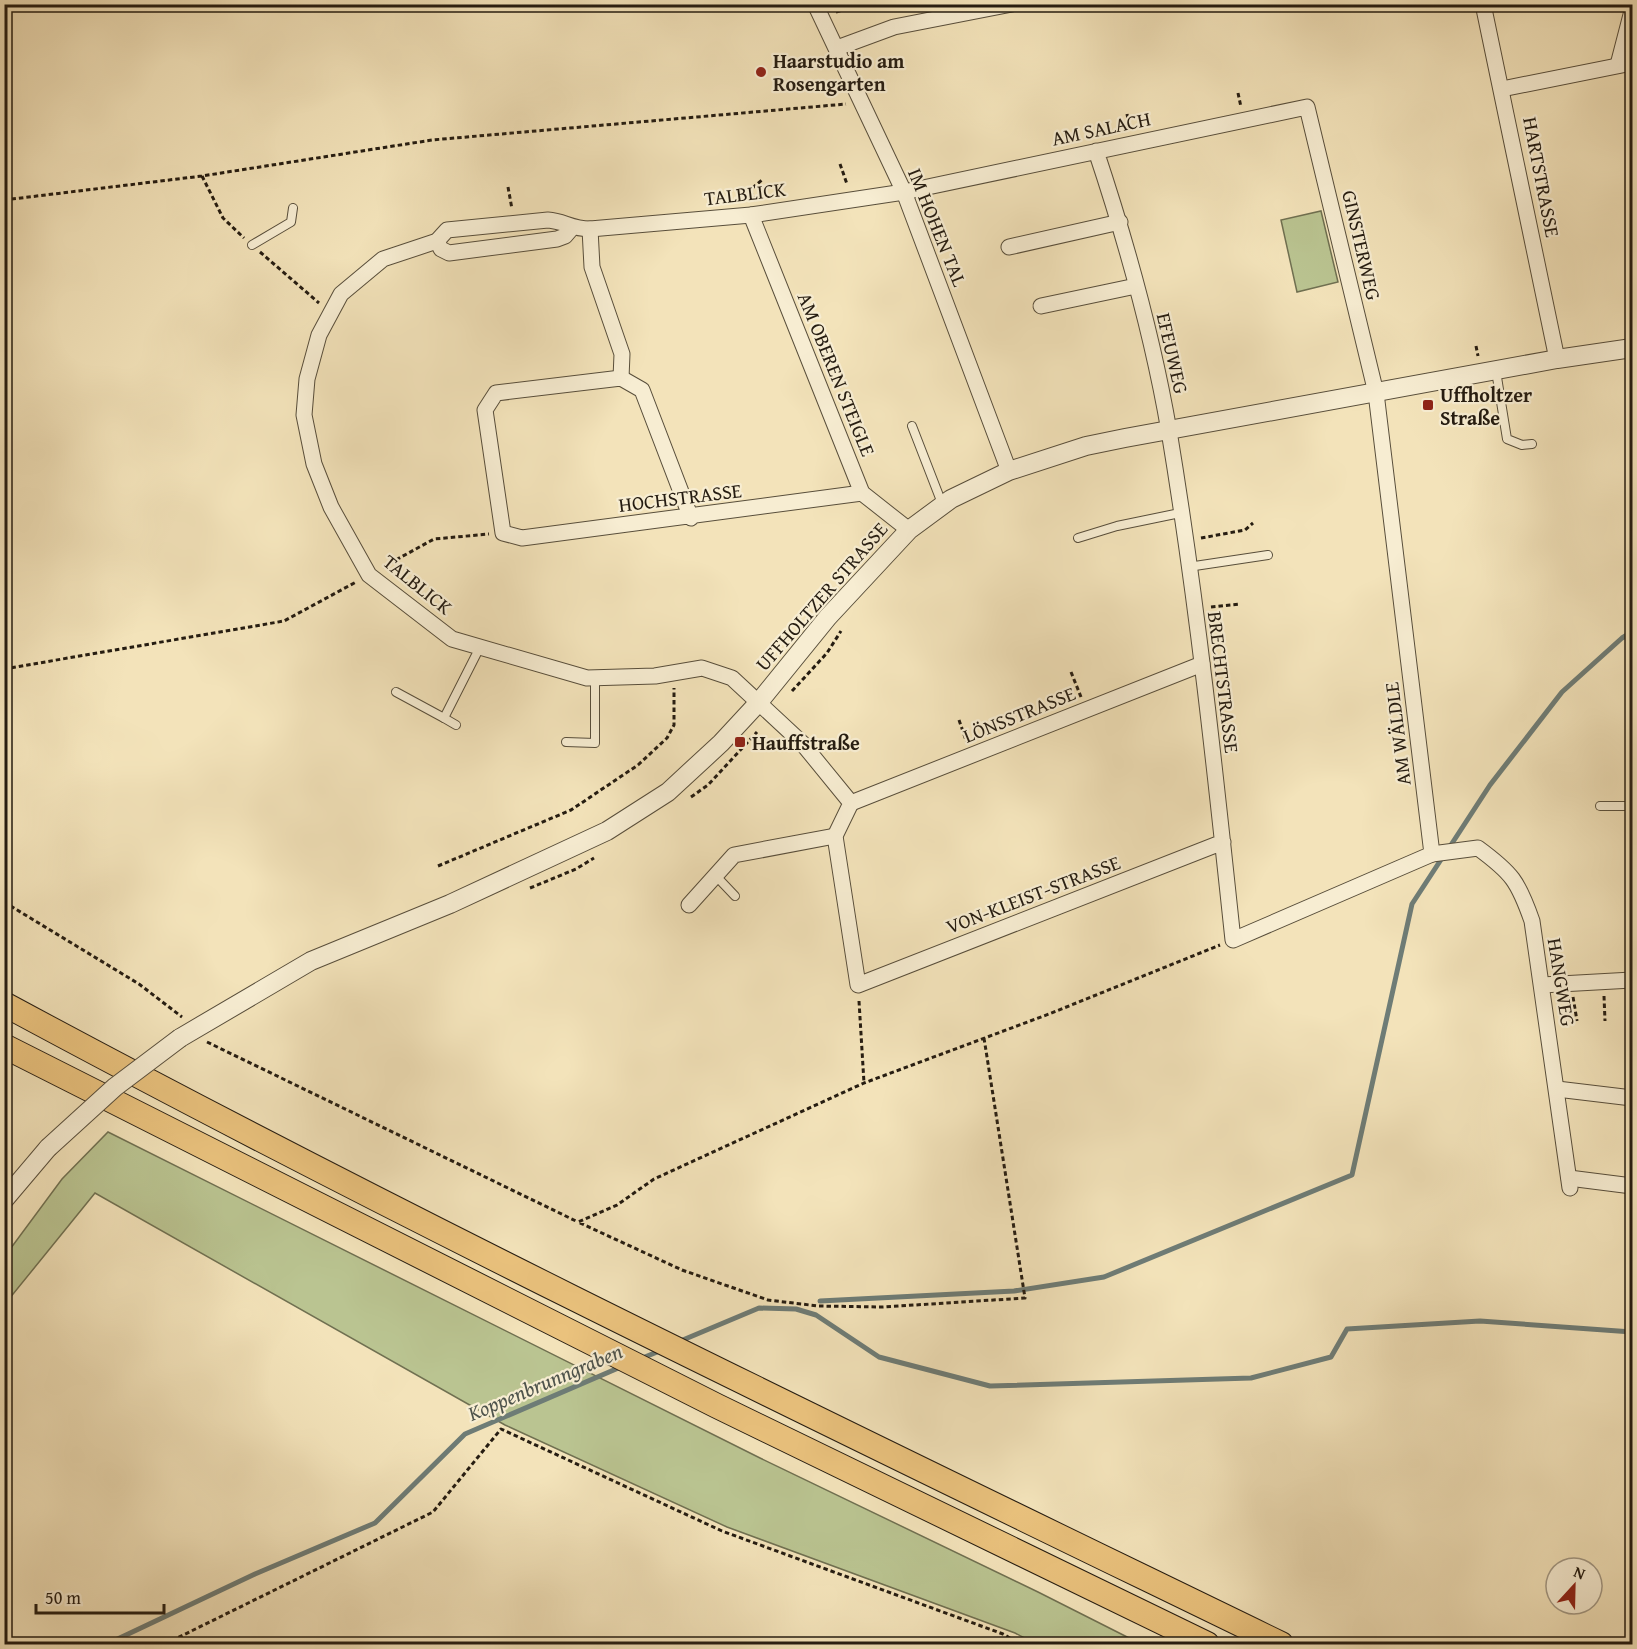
<svg xmlns="http://www.w3.org/2000/svg" width="1637" height="1649" font-family="'Gentium Book Plus',serif">
<style>
.green{fill:#bac491;stroke:#707051;stroke-width:1.5}
.lines{fill:none;stroke-linecap:round;stroke-linejoin:round}
.stream{stroke:#6e7c76;stroke-width:5}
.service-casing{stroke:#584e3b;stroke-width:10}
.minor-casing{stroke:#584e3b;stroke-width:17}
.tertiary-casing{stroke:#584e3b;stroke-width:20}
.trunk-casing{stroke:#251c11;stroke-width:26}
.path{stroke:#251c11;stroke-width:3;stroke-dasharray:4.5 3;stroke-linecap:butt}
.service{stroke:#f7edd2;stroke-width:8}
.minor{stroke:#f7edd2;stroke-width:15}
.tertiary{stroke:#f7edd2;stroke-width:18}
.trunk{stroke:#eac27d;stroke-width:24}
.tertiary-bridge-casing{stroke:#584e3b;stroke-width:20;stroke-linecap:butt}
.tertiary-bridge{stroke:#f7edd2;stroke-width:18}
.poi-dot{fill:#8f2418;stroke:#f7edd2;stroke-width:2}
.labels{text-anchor:middle;dominant-baseline:central;stroke-width:4.5;stroke-linejoin:round;paint-order:stroke}
.poi-label{font-size:20px;font-weight:bold;fill:#251c11;stroke:#f7edd2;text-anchor:start}
.street-label{font-size:20px;fill:#251c11;stroke:#f7edd2}
.water-label{font-size:21px;font-style:italic;fill:#4f544c;stroke:#f7edd2}
</style>
<rect width="100%" height="100%" fill="#f3e3ba"/>
<filter id="stains"><feTurbulence type="fractalNoise" baseFrequency=".00333" numOctaves="4"/><feColorMatrix values="0 0 0 0 .2 0 0 0 0 .09 0 0 0 0 .02 0 0 0 .5 -.17"/></filter>
<radialGradient id="worn" r=".72"><stop offset=".6" stop-color="#630" stop-opacity="0"/><stop offset="1" stop-color="#630" stop-opacity=".3"/></radialGradient>
<!-- green -->
<g class="green">
<path d="M1321 211 1338 282 1297 292 1281 220Z"/>
<path d="M108 1132 760 1458 1038 1592 1141 1644H1036L1015 1633 727 1527 505 1425 95 1193 5 1304V1256L62 1179Z"/>
</g>
<g class="lines">
<!-- stream -->
<g class="stream">
<path d="M1449 848 1490 785 1562 692 1622 638 1632 632"/>
<path d="M820 1301 1014 1291 1104 1277 1352 1175 1412 904 1444 855"/>
<path d="M678 1342 759 1308 796 1309 816 1315 879 1357 990 1386 1251 1378 1331 1357 1347 1329 1480 1321 1632 1332"/>
<path d="M640 1359 662 1350"/>
<path d="M107 1644 255 1574 375 1523 465 1434 623 1366"/>
</g>
<defs>
<g id="service">
<path d="M252 245 291 222 293 208"/>
<path d="M1496 371 1507 439 1522 445 1532 444"/>
<path d="M912 426 943 506"/>
<path d="M1078 538 1117 526 1180 513"/>
<path d="M1188 567 1268 555"/>
<path d="M396 692 444 718"/>
<path d="M456 725 444 718 480 647"/>
<path d="M566 742 595 743V678"/>
<path d="M1600 806H1632"/>
<path d="M716 876 735 896"/>
</g>
<g id="minor">
<path d="M815 4 904 192 1009 471"/>
<path d="M1483 4 1557 359"/>
<path d="M837 48 894 27 1012 4"/>
<path d="M1618 65 1632 11"/>
<path d="M1502 89 1632 63"/>
<path d="M1096 151C1126 241 1153 338 1169 431 1197 600 1215 770 1233 940L1432 854 1376 393 1307 107 904 192 751 215 590 229C571 229 564 221 548 220L447 230 437 241 383 259 341 294 319 335 307 379 304 415 314 464 331 507 369 575 452 639 587 678 655 676 702 668 732 678 802 743 851 803 835 836 858 985 1223 842"/>
<path d="M751 215 862 493 909 530"/>
<path d="M590 229 592 267 622 354 621 378"/>
<path d="M437 241 441 249 449 253 557 239 565 236 571 229"/>
<path d="M1009 247 1120 222"/>
<path d="M1041 306 1136 286"/>
<path d="M691 518 642 390 621 378 496 393 485 410 503 533 522 538 862 493"/>
<path d="M851 803 1202 664"/>
<path d="M1432 854 1478 848C1512 873 1518 881 1532 921L1570 1188"/>
<path d="M689 905 734 855 835 836"/>
<path d="M1542 985 1632 980"/>
<path d="M1557 1089 1632 1098"/>
<path d="M1569 1178 1632 1186"/>
</g>
<g id="tertiary">
<path d="M180 1038 311 961 450 904 607 831 668 792 721 743 759 702 828 617 909 530 951 499 1009 471 1086 446 1125 438 1557 359 1632 348"/>
<path d="M4 1200 48 1148"/>
</g>
<g id="trunk">
<path d="M4 1004C423 1230 853 1436 1281 1644"/>
<path d="M4 1046 717 1406 1207 1644"/>
</g>
</defs>
<!-- service casing -->
<use href="#service" class="service-casing"/>
<!-- minor casing -->
<use href="#minor" class="minor-casing"/>
<!-- tertiary casing -->
<use href="#tertiary" class="tertiary-casing"/>
<!-- trunk casing -->
<use href="#trunk" class="trunk-casing"/>
<!-- path -->
<g class="path">
<path d="M836 12 844 10"/>
<path d="M1238 93 1241 107"/>
<path d="M1127 114 1130 130"/>
<path d="M840 164 847 184"/>
<path d="M202 176 223 218 244 238"/>
<path d="M508 187 512 209"/>
<path d="M4 200 202 176 432 140 846 104"/>
<path d="M755 201 750 190 762 180"/>
<path d="M260 252 319 303"/>
<path d="M1476 346 1478 356"/>
<path d="M1201 538 1245 530 1253 523"/>
<path d="M383 567 434 539 489 534"/>
<path d="M1211 607 1240 604"/>
<path d="M4 669 284 621 356 582"/>
<path d="M1071 672 1081 697"/>
<path d="M792 691 827 653 841 631"/>
<path d="M959 720 967 743"/>
<path d="M1399 777 1406 776"/>
<path d="M691 797 708 785 757 732"/>
<path d="M438 866 571 810 638 765 667 738 674 725V688"/>
<path d="M530 888 576 869 594 858"/>
<path d="M4 902 139 984 182 1017"/>
<path d="M1604 996 1605 1021"/>
<path d="M1573 997 1577 1021"/>
<path d="M859 1001 864 1083"/>
<path d="M984 1038 1025 1298 883 1307 818 1306 768 1300 682 1270 578 1222 617 1205 654 1179 864 1083 1049 1014 1220 945"/>
<path d="M207 1042 578 1222"/>
<path d="M4 1226 12 1215"/>
<path d="M104 1638 108 1644"/>
<path d="M165 1644 433 1512 501 1429 722 1531 1003 1634 1020 1644"/>
</g>
<!-- service -->
<use href="#service" class="service"/>
<!-- minor -->
<use href="#minor" class="minor"/>
<!-- tertiary -->
<use href="#tertiary" class="tertiary"/>
<!-- trunk -->
<use href="#trunk" class="trunk"/>
<defs>
<path id="tertiary-bridge" d="M48 1148 115 1087 180 1038"/>
</defs>
<!-- tertiary-bridge casing -->
<use href="#tertiary-bridge" class="tertiary-bridge-casing"/>
<!-- tertiary-bridge -->
<use href="#tertiary-bridge" class="tertiary-bridge"/>
</g>
<!-- markers -->
<g class="poi-dot">
<circle cx="761" cy="72" r="6"/>
<rect x="1422" y="399" width="12" height="12" rx="3"/>
<rect x="734" y="736" width="12" height="12" rx="3"/>
</g>
<g class="labels">
<!-- poi labels -->
<g class="poi-label">
<text x="773" y="60">Haarstudio am<tspan x="773" dy="23">Rosengarten</tspan></text>
<text x="1440" y="394">Uffholtzer<tspan x="1440" dy="23">Straße</tspan></text>
<text x="752" y="742">Hauffstraße</text>
</g>
<!-- street labels -->
<g class="street-label">
<text transform="translate(1101 128) rotate(-12)">AM SALACH</text>
<text transform="translate(1542 177) rotate(79)">HARTSTRASSE</text>
<text transform="translate(745 193) rotate(-7)">TALBLICK</text>
<text transform="translate(938 227) rotate(68)">IM HOHEN TAL</text>
<text transform="translate(1362 245) rotate(77)">GINSTERWEG</text>
<text transform="translate(1173 353) rotate(77)">EFEUWEG</text>
<text transform="translate(837 374) rotate(68)">AM OBEREN STEIGLE</text>
<text transform="translate(680 497) rotate(-7)">HOCHSTRASSE</text>
<text transform="translate(418 584) rotate(39)">TALBLICK</text>
<text transform="translate(821 596) rotate(-49)">UFFHOLTZER STRASSE</text>
<text transform="translate(1224 682) rotate(83)">BRECHTSTRASSE</text>
<text transform="translate(1019 714) rotate(-22)">LÖNSSTRASSE</text>
<text transform="translate(1397 734) rotate(-97)">AM WÄLDLE</text>
<text transform="translate(1033 894) rotate(-21)">VON-KLEIST-STRASSE</text>
<text transform="translate(1562 982) rotate(81)">HANGWEG</text>
</g>
<!-- water labels -->
<g class="water-label">
<text transform="translate(545 1382) rotate(-23)">Koppenbrunngraben</text>
</g>
</g>
<!-- margin -->
<rect width="1637" height="1649" fill="none" stroke="#f3e3ba" stroke-width="24"/>
<rect x="6" y="6" width="1625" height="1637" fill="none" stroke="#251c11" stroke-width="3"/>
<rect x="12" y="12" width="1613" height="1625" fill="none" stroke="#251c11" stroke-width="1.5"/>
<!-- north arrow -->
<g transform="translate(1574 1586) rotate(22)"><circle r="28" fill="#f7edd2" stroke="#a39985" stroke-width="1.5"/>
<path d="M0-4.5L10 22L0 15L-10 22Z" fill="#8f2418"/>
<text y="-9" font-size="16" font-weight="bold" text-anchor="middle" fill="#251c11">N</text>
</g>
<!-- scale -->
<path d="M36 1604v9h128v-9" fill="none" stroke="#251c11" stroke-width="3"/>
<text x="45" y="1604" font-size="18" fill="#251c11" stroke="#f7edd2" stroke-width="4.5" paint-order="stroke">50 m</text>
<rect width="100%" height="100%" filter="url(#stains)"/>
<rect width="100%" height="100%" fill="url(#worn)"/>
</svg>
